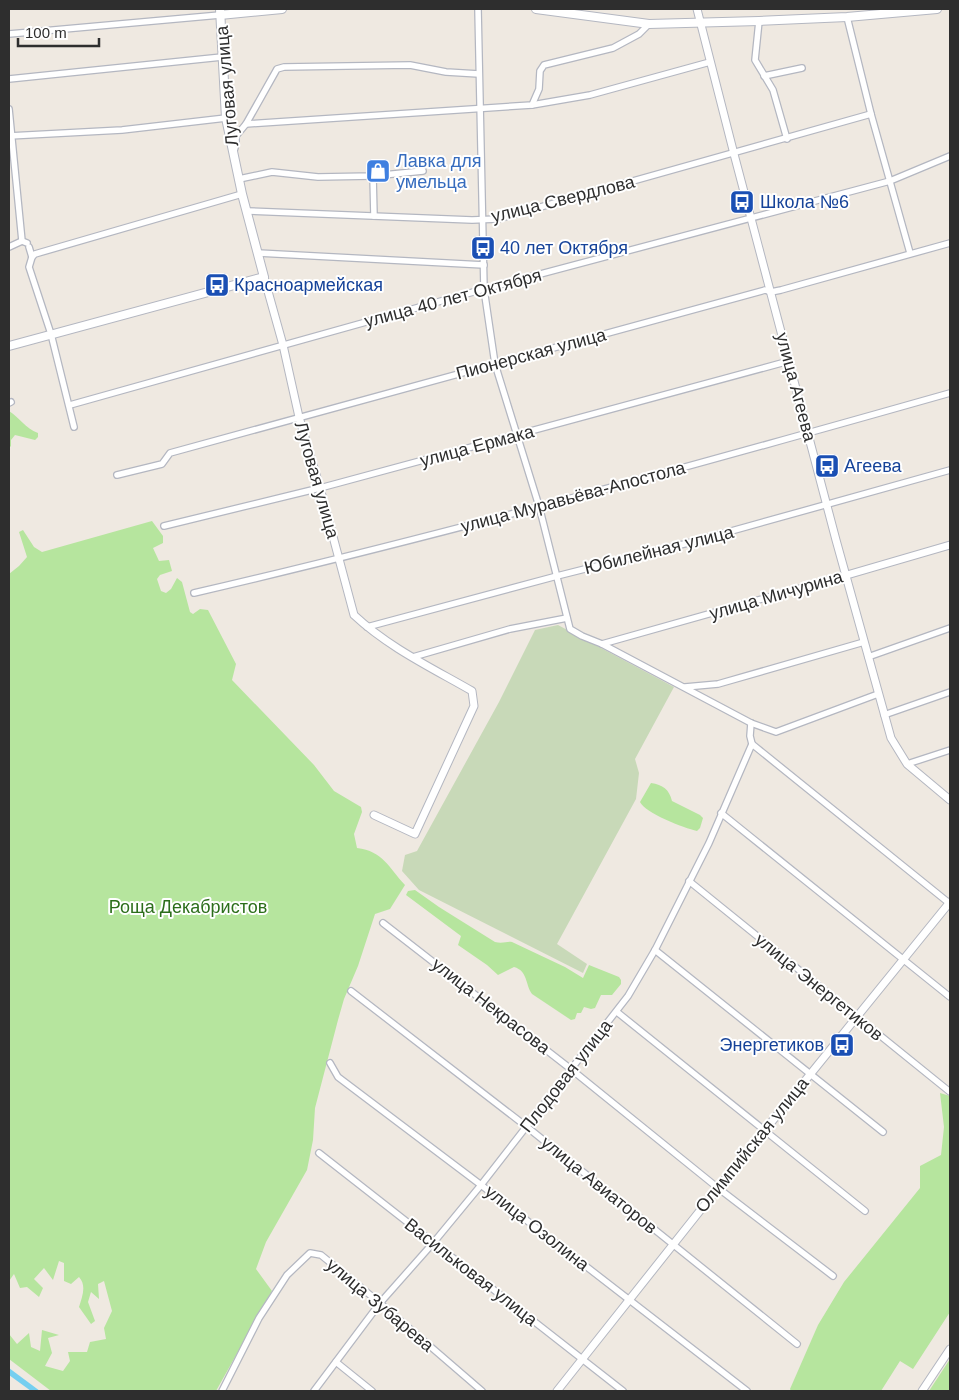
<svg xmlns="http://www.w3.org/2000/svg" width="959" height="1400" font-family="Arial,sans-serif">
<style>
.green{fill:#b6e59e}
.cemetery{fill:#c8d9b8}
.water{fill:#75cff0}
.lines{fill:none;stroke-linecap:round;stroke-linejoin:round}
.minor-casing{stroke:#b4b7c1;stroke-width:8}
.tertiary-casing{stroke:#b4b7c1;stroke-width:9}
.secondary-casing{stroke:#b4b7c1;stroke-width:10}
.minor{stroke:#fff;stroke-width:5.5}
.tertiary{stroke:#fff;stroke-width:7}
.secondary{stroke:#fff;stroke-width:8}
.labels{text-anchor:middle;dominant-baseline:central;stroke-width:4;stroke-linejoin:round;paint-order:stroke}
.street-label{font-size:18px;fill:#2e2e2e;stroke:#fff}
.shop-label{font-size:18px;fill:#366cbe;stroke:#fff;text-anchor:start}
.transit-label{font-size:18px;fill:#164399;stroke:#fff;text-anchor:start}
.park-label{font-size:18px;fill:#2c6e1b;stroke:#fff}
</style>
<rect width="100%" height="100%" fill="#efe9e1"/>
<!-- green -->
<g class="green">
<path d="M9 411C20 418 25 428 38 433V437L35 440 15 435 11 440V446L9 448Z"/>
<path d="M152 521 163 536V543L153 548 159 561 169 560 172 571 160 575 157 579 161 591 166 593 171 589 177 578 182 582 190 612 193 614 200 609 208 610 236 664 232 680 314 765 334 791 361 807 362 812 354 834 357 848C383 851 389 868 405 885L390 909 375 914 358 966 344 999 338 1020 315 1108 313 1140 307 1170 266 1242 256 1269 272 1291 216 1391H51L9 1359V1334L17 1344 29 1333 31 1347 40 1351 42 1330 59 1335 48 1338 52 1353 45 1366 63 1371 70 1361 68 1352H87L90 1342 106 1339 104 1328 112 1311 104 1281 98 1284 99 1299 91 1292 88 1302 95 1321 91 1324 79 1307C82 1297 87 1286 79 1277L71 1284 64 1281V1263L59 1261 53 1280 44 1268 34 1279 43 1288 39 1297 27 1287 20 1288 14 1274 9 1281V574L19 566 27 557 19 532 23 530 34 547 42 552Z"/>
<path d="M651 783C663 785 669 789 672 801L700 815 703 818 700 828 697 831C684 828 645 813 640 802Z"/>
<path d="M415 890 439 907 495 942C503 944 507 941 512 942L565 967 583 978 589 965 619 977 621 980V984L612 995H601L595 1008 591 1009 584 1007 581 1013H577L575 1019 571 1020 532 994C525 984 528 971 514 967L498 975 487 965 458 945 461 936 406 895 408 891Z"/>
<path d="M940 1093 950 1096V1312L913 1369 900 1361 881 1391H791L790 1389 818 1325 844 1282 920 1188V1166L941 1155 944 1127Z"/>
<path d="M950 1359V1391H929Z"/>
</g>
<!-- cemetery -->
<path class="cemetery" d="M558 625 674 687 635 759 639 773 636 799 557 944 587 964 583 973 419 890 402 871 405 855 417 851 499 702 535 630Z"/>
<!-- water -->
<path class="water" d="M9 1368 40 1391H31L9 1375Z"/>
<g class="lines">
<defs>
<g id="minor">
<path d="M478 9 484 289 495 364 539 506 570 629 582 636 602 644 751 723 776 732 878 694"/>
<path d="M847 17 871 114 910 253"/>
<path d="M759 21 755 60 773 90 787 139"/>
<path d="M9 34 220 15"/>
<path d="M764 76 802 68"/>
<path d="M9 79 222 57"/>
<path d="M532 105 590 95 710 62"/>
<path d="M9 109 22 241 27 243"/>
<path d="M246 124 277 69 284 67 410 65 446 72 479 74"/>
<path d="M9 136 122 130 226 118"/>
<path d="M234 151 236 144V136L246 124 532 105 539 89 540 71 544 65 613 48 639 34 649 24"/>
<path d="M373 176 374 216"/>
<path d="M239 179 272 172 318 177 373 176 423 171"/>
<path d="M247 211 472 220 498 219 871 114"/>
<path d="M9 247 22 241"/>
<path d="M29 247 32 257 29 267 51 334 74 427"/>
<path d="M258 253 484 265"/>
<path d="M32 257 35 254 242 194"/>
<path d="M9 403 11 402"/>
<path d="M70 405 484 289 890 181 950 156"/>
<path d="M117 475 162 464 170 453 765 290 771 292 781 290 950 243"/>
<path d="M164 526 320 488 789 361"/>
<path d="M194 593C448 534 699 464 950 393"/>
<path d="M367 627 557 576 692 542 950 470"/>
<path d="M602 644 847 575"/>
<path d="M413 657 510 629 567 618"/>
<path d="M868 657 950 628"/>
<path d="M685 687 718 684 864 642"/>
<path d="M884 715 950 692"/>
<path d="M752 744 949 903"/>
<path d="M907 764 950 750"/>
<path d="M721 813 950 997"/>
<path d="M689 881 950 1092"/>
<path d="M383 923 572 1070 718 1188 833 1276"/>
<path d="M655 950 883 1132"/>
<path d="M351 991 527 1127 797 1344"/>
<path d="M617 1012 865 1211"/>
<path d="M330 1063 338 1077 481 1185 747 1391"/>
<path d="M319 1153 623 1391"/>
<path d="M336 1362 372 1391"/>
<path d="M222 1391 259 1318 287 1275 310 1253 321 1255 380 1303 482 1391"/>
<path d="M314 1391 380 1303 434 1242 481 1185 628 996 655 950 709 843 752 744 750 736 751 723"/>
</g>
<g id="tertiary">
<path d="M697 9 734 154 836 540 891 738 907 764 950 800"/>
<path d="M264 277 283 345 299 417 320 488 354 615C388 647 432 668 472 691L474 706 415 834 374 815"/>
<path d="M847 575 950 545"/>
<path d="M557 1391 718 1188 950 902"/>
<path d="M922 1391 950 1349"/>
</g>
<g id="secondary">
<path d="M536 9 649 24 759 21 847 17 937 9"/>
<path d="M220 15 282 9"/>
<path d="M9 346 264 277 242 194 226 118 220 9"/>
</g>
</defs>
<!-- minor casing -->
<use href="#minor" class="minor-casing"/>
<!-- tertiary casing -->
<use href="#tertiary" class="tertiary-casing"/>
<!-- secondary casing -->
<use href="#secondary" class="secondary-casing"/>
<!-- minor -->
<use href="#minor" class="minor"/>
<!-- tertiary -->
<use href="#tertiary" class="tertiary"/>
<!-- secondary -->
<use href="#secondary" class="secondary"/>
</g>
<!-- icons -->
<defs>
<symbol id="shop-square" viewBox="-11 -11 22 22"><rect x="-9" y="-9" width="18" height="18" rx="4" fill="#3f7fe0" stroke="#fff"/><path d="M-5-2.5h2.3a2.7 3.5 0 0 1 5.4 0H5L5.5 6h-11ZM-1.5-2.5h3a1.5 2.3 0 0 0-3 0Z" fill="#fff"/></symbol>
<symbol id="bus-square" viewBox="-11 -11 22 22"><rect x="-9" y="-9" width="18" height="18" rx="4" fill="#1a4fb4" stroke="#fff"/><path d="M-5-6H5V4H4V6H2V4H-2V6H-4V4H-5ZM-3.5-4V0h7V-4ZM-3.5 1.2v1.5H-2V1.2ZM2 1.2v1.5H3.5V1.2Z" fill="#fff"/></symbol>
</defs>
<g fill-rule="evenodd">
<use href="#shop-square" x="364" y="157" width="28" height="28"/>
<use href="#bus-square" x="728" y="188" width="28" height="28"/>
<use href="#bus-square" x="469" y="234" width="28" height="28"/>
<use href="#bus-square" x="203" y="271" width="28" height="28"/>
<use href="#bus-square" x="813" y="452" width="28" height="28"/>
<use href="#bus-square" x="828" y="1031" width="28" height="28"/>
</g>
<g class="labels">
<!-- street labels -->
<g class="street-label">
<text transform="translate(227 86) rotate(-95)">Луговая улица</text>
<text transform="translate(563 199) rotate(-14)">улица Свердлова</text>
<text transform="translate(453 298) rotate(-15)">улица 40 лет Октября</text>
<text transform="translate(531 354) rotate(-15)">Пионерская улица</text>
<text transform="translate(796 387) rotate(75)">улица Агеева</text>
<text transform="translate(477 446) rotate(-15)">улица Ермака</text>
<text transform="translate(317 480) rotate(74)">Луговая улица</text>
<text transform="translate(573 497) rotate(-15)">улица Муравьёва-Апостола</text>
<text transform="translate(659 550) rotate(-14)">Юбилейная улица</text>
<text transform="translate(776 595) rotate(-16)">улица Мичурина</text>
<text transform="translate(819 987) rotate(39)">улица Энергетиков</text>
<text transform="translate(491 1006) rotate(38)">улица Некрасова</text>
<text transform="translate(566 1076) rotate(-52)">Плодовая улица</text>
<text transform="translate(752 1145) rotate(-51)">Олимпийская улица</text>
<text transform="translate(599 1185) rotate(39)">улица Авиаторов</text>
<text transform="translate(537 1228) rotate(38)">улица Озолина</text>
<text transform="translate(471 1272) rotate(38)">Васильковая улица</text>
<text transform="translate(380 1305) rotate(40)">улица Зубарева</text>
</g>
<!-- shop labels -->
<g class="shop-label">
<text x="396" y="161">Лавка для<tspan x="396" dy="21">умельца</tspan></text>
</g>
<!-- transit labels -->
<g class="transit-label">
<text x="760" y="202">Школа №6</text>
<text x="500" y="248">40 лет Октября</text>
<text x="234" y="285">Красноармейская</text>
<text x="844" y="466">Агеева</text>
<text x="824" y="1045" text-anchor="end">Энергетиков</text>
</g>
<!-- park labels -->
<g class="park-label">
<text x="188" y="907">Роща Декабристов</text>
</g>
</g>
<!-- border -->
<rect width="959" height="1400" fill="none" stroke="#2e2e2e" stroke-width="20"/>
<!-- scale -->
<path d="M18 38v8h81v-8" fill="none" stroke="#2e2e2e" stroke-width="2.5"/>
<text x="25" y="38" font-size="15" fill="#2e2e2e" stroke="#ffffff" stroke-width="4" paint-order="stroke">100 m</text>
</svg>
